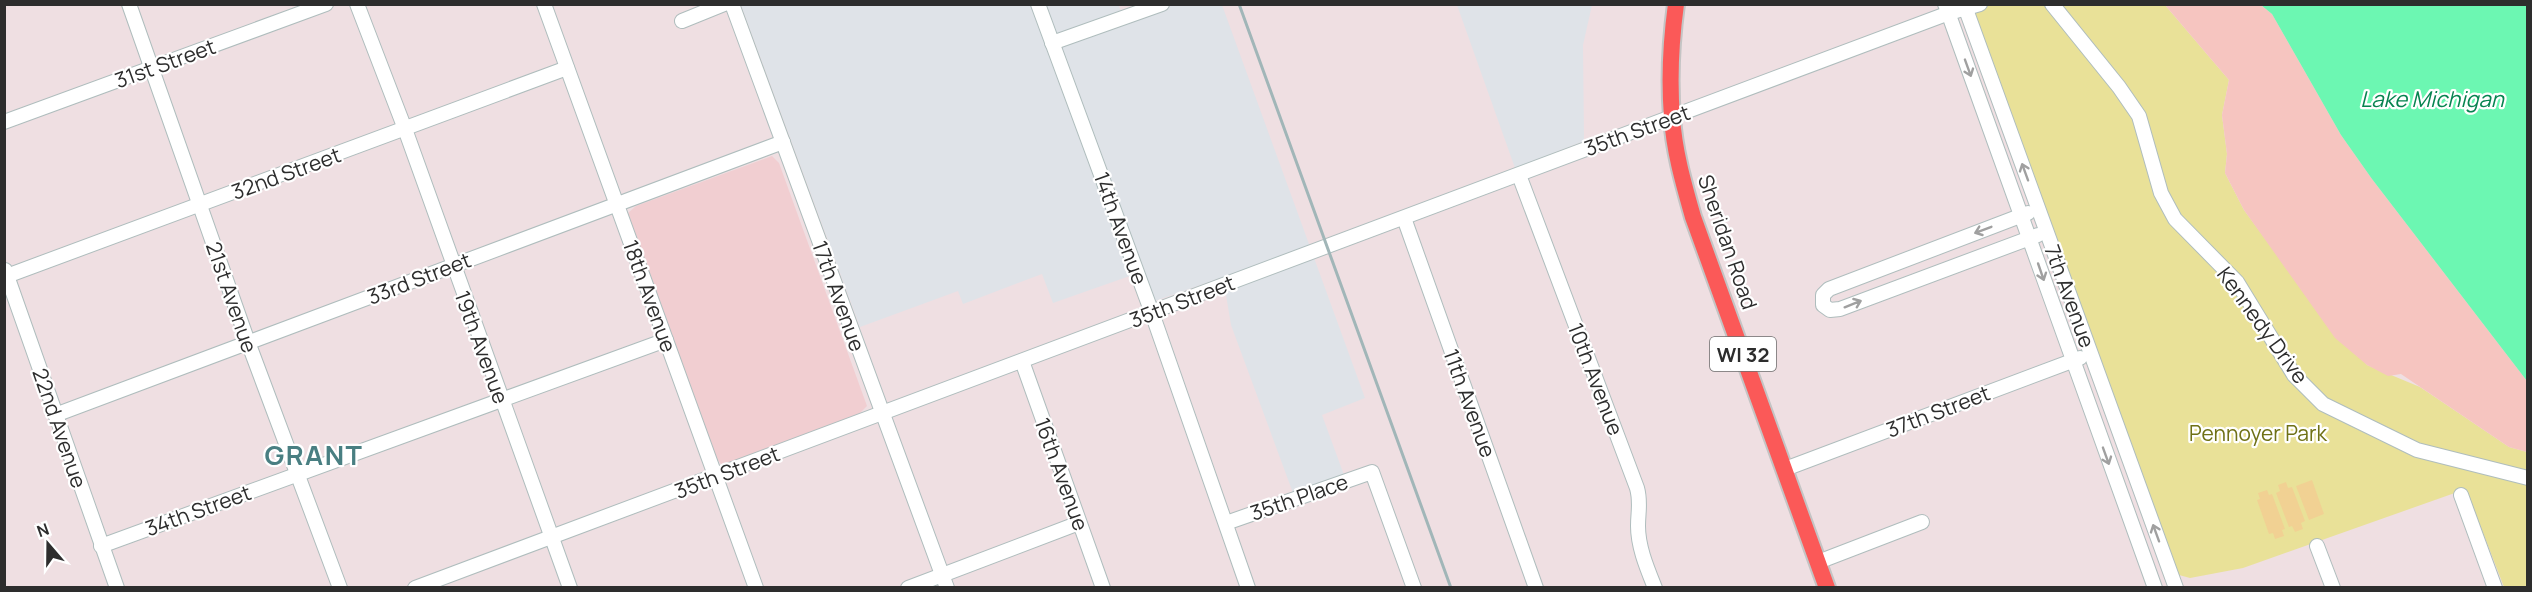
<svg xmlns="http://www.w3.org/2000/svg" width="2532" height="592" font-family="Manrope,sans-serif">
<style>
.industrial{fill:#dfe3e8}
.education{fill:#f1ced1}
.green{fill:#e9e198}
.sand{fill:#f6c5c0}
.pitch{fill:#f1d193}
.water{fill:#6cf7b2}
.lines{fill:none;stroke-linecap:round;stroke-linejoin:round}
.minor-casing{stroke:#afbdbd;stroke-width:16}
.major-casing{stroke:#c4c4c4;stroke-width:20}
.minor{stroke:#fff;stroke-width:14}
.major{stroke:#fb5958;stroke-width:16}
.rail{stroke:#a1b6b8;stroke-width:3}
.oneway{stroke:#a0a0a0}
.labels{text-anchor:middle;dominant-baseline:central;stroke-width:4.5;stroke-linejoin:round;paint-order:stroke}
.shield{fill:#fff;stroke:#6c6c6c;stroke-width:1.5}
.shield-label{font-size:20px;font-weight:bold;fill:#2d2d2d}
.street-label{font-size:21px;fill:#2d2d2d;stroke:#fff}
.park-label{font-size:21px;fill:#6f7116;stroke:#fff}
.water-label{font-size:22px;font-style:italic;fill:#078450;stroke:#fff}
.district-label{font-size:27px;font-weight:bold;letter-spacing:1.5px;fill:#497f82;stroke:#fff}
</style>
<rect width="100%" height="100%" fill="#efdfe2"/>
<!-- industrial -->
<g class="industrial">
<path d="M1118 4 1126 23 1155 5H1222L1365 398 1322 415 1344 475 1293 493 1231 325 1223 277 1155 301 1141 272 1053 303 1042 274 963 304 958 291 860 327 741 5Z"/>
<path d="M1457 5H1592L1583 45 1584 141 1515 168Z"/>
</g>
<!-- education -->
<path class="education" d="M772 156 779 163 867 406 858 415 726 465 721 464 717 459 628 213 636 206Z"/>
<!-- green -->
<path class="green" d="M1970 5H2165L2229 80 2222 115 2227 154 2225 173 2244 210 2289 271 2367 365 2420 387 2509 447 2527 452V587H2504L2466 489 2243 568 2190 578 2179 575Z"/>
<!-- sand -->
<path class="sand" d="M2165 5H2261L2272 14 2341 135 2372 179 2527 381V452L2509 447 2401 374 2388 376 2367 365 2335 338 2244 210 2225 173 2227 154 2222 115 2229 80Z"/>
<!-- pitch -->
<g class="pitch">
<path d="M2312 480 2324 514 2309 520 2296 486Z"/>
<path d="M2286 482 2288 488 2292 487 2305 521 2301 523 2303 529 2295 532 2292 526 2289 527 2276 493 2280 491 2278 485Z"/>
<path d="M2267 490 2269 495 2272 494 2285 529 2282 530 2284 536 2275 539 2273 533 2269 534 2257 500 2260 499 2258 493Z"/>
</g>
<!-- water -->
<path class="water" d="M2261 5H2527V381L2372 179 2341 135 2272 14Z"/>
<g class="lines">
<defs>
<g id="minor">
<path d="M129 4 248 342 340 588"/>
<path d="M357 4 405 129 570 588"/>
<path d="M544 4 756 588"/>
<path d="M732 4 947 588"/>
<path d="M1038 4 1152 313 1248 588"/>
<path d="M1945 4 2155 588"/>
<path d="M1964 4 2176 588"/>
<path d="M2052 4 2119 87 2139 116 2161 193 2175 219 2237 282 2294 375 2323 404 2417 450 2528 478"/>
<path d="M682 21 724 4"/>
<path d="M1052 43 1162 4"/>
<path d="M4 122 326 4"/>
<path d="M1519 175 1637 488C1641 502 1638 512 1638 526 1638 547 1647 568 1655 588"/>
<path d="M2028 213 1829 289 1823 295V305L1830 310 1840 309 2038 235"/>
<path d="M1404 218 1536 588"/>
<path d="M5 270 117 588"/>
<path d="M4 277 567 68"/>
<path d="M1022 361 1103 588"/>
<path d="M55 415 783 142"/>
<path d="M1785 469 2080 358"/>
<path d="M2461 495 2495 588"/>
<path d="M1226 523 1372 472 1414 588"/>
<path d="M101 546 666 340"/>
<path d="M2317 546 2333 588"/>
<path d="M1818 562 1922 522"/>
<path d="M415 588 1949 13 1980 4"/>
<path d="M908 588 1079 523"/>
</g>
<path id="major" d="M1676 4C1671 41 1669 80 1672 117 1674 151 1684 185 1693 217L1827 588"/>
</defs>
<!-- minor casing -->
<use href="#minor" class="minor-casing"/>
<!-- major casing -->
<use href="#major" class="major-casing"/>
<!-- minor -->
<use href="#minor" class="minor"/>
<!-- major -->
<use href="#major" class="major"/>
<!-- rail -->
<path class="rail" d="M1239 4 1451 588"/>
</g>
<!-- one-way arrows -->
<defs><path id="oneway-shaft" d="M-6 0H5M1.5-3L5.5 0L1.5 3" fill="none" stroke-width="1.6" stroke-linecap="round" stroke-linejoin="round" transform="scale(1.5)"/></defs>
<g class="oneway">
<use href="#oneway-shaft" transform="translate(1968 68) rotate(70)"/>
<use href="#oneway-shaft" transform="translate(2025 172) rotate(-110)"/>
<use href="#oneway-shaft" transform="translate(1983 230) rotate(159)"/>
<use href="#oneway-shaft" transform="translate(2041 272) rotate(71)"/>
<use href="#oneway-shaft" transform="translate(1853 304) rotate(-22)"/>
<use href="#oneway-shaft" transform="translate(2106 456) rotate(70)"/>
<use href="#oneway-shaft" transform="translate(2156 533) rotate(-110)"/>
</g>
<g class="labels">
<!-- shield labels -->
<rect class="shield" x="1710" y="337" width="66" height="34" rx="4.5"/>
<g class="shield-label">
<text x="1743" y="354">WI 32</text>
</g>
<!-- street labels -->
<g class="street-label">
<text transform="translate(165 63) rotate(-20)">31st Street</text>
<text transform="translate(1637 130) rotate(-20)">35th Street</text>
<text transform="translate(286 173) rotate(-20)">32nd Street</text>
<text transform="translate(1121 228) rotate(70)">14th Avenue</text>
<text transform="translate(1728 242) rotate(71)">Sheridan Road</text>
<text transform="translate(419 278) rotate(-21)">33rd Street</text>
<text transform="translate(650 296) rotate(70)">18th Avenue</text>
<text transform="translate(839 296) rotate(70)">17th Avenue</text>
<text transform="translate(2070 296) rotate(70)">7th Avenue</text>
<text transform="translate(232 297) rotate(71)">21st Avenue</text>
<text transform="translate(1182 301) rotate(-21)">35th Street</text>
<text transform="translate(2263 325) rotate(54)">Kennedy Drive</text>
<text transform="translate(482 347) rotate(70)">19th Avenue</text>
<text transform="translate(1596 379) rotate(69)">10th Avenue</text>
<text transform="translate(1470 403) rotate(70)">11th Avenue</text>
<text transform="translate(1938 411) rotate(-21)">37th Street</text>
<text transform="translate(60 428) rotate(71)">22nd Avenue</text>
<text transform="translate(727 472) rotate(-21)">35th Street</text>
<text transform="translate(1062 474) rotate(70)">16th Avenue</text>
<text transform="translate(1299 497) rotate(-19)">35th Place</text>
<text transform="translate(198 510) rotate(-20)">34th Street</text>
</g>
<!-- park labels -->
<g class="park-label">
<text x="2258" y="433">Pennoyer Park</text>
</g>
<!-- water labels -->
<g class="water-label">
<text x="2432" y="99">Lake Michigan</text>
</g>
<!-- district labels -->
<g class="district-label">
<text x="314" y="454">GRANT</text>
</g>
</g>
<!-- border -->
<rect width="2532" height="592" fill="none" stroke="#2d2d2d" stroke-width="12"/>
<!-- north arrow -->
<g transform="translate(48 544) rotate(340)" stroke="#ffffff" stroke-width="4.5" paint-order="stroke">
<path d="M0-4.5L10 22L0 15L-10 22Z" fill="#2d2d2d"/>
<text y="-9" font-size="16" font-weight="bold" text-anchor="middle" fill="#2d2d2d">N</text>
</g>
</svg>
